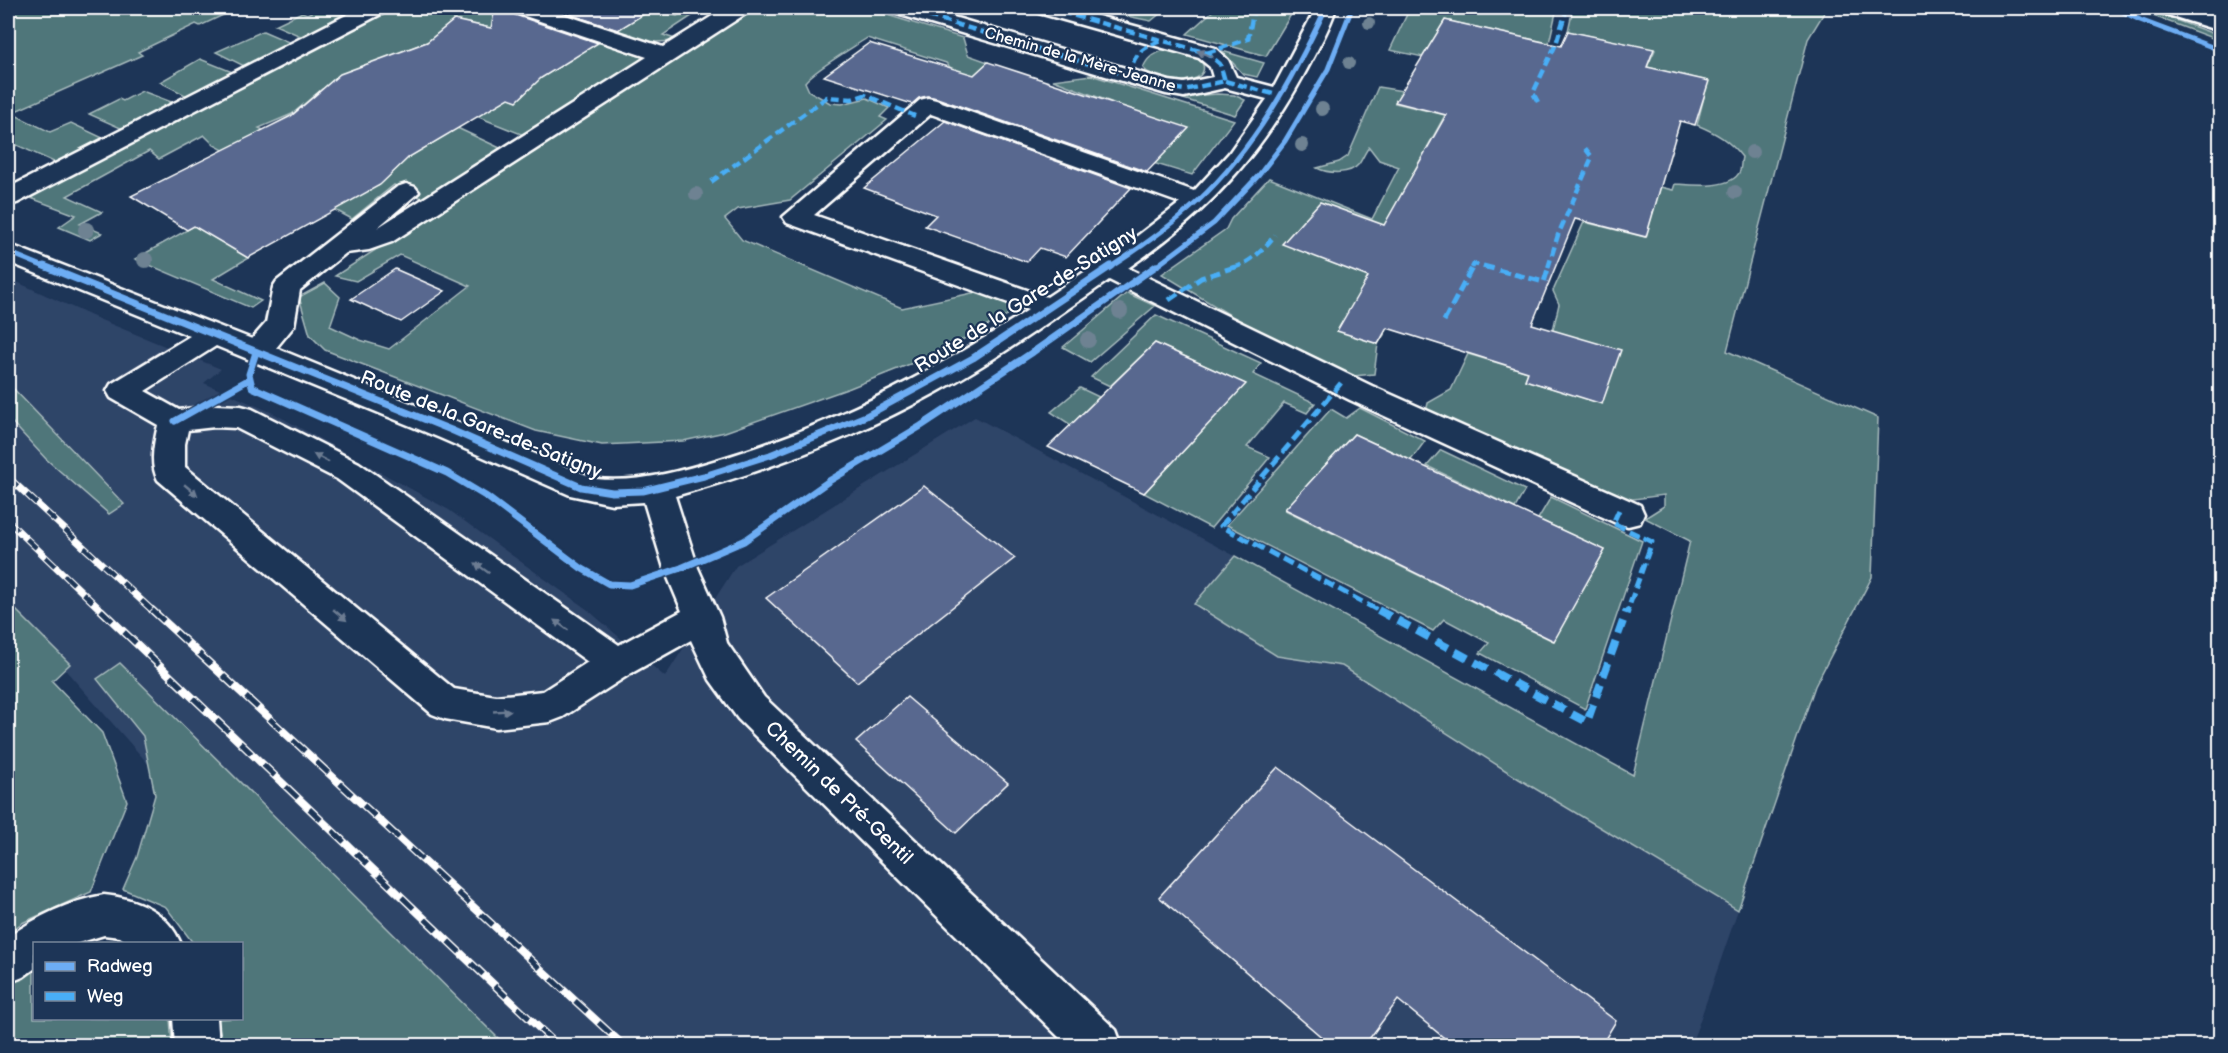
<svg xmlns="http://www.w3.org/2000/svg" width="2228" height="1053" font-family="'Balsamiq Sans',sans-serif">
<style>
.built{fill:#2f4468}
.green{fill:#4f767a;stroke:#a7babc;stroke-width:1.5}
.building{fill:#58688f;stroke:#fff;stroke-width:1.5}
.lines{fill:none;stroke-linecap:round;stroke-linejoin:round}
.minor-casing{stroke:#fff;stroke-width:5}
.major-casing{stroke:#fff;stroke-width:5}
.minor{fill:#1d3557;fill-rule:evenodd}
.major{fill:#1d3557;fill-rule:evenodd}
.rail-far1-casing{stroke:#fff;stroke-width:7}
.rail-casing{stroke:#fff;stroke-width:8}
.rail-far1{stroke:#1d3557;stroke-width:4.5;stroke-dasharray:13;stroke-linecap:butt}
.rail{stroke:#1d3557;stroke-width:5;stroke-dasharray:16;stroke-linecap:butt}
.quiet-far2{stroke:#49aef6;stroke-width:4.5;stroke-dasharray:9 4.5;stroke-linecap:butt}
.quiet-far1{stroke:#49aef6;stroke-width:5;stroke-dasharray:11 5;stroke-linecap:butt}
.quiet{stroke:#49aef6;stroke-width:8;stroke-dasharray:14 8;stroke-linecap:butt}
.cycleway-far1-casing{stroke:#1d3557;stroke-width:8}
.cycleway-casing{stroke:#1d3557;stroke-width:10}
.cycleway-far1{stroke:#6dadf4;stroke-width:5}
.cycleway{stroke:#6dadf4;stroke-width:7}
.tree{fill:#6e8292}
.oneway{fill:#6c7c92}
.labels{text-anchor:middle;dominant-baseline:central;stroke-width:4.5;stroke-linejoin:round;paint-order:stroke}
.far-street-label{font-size:16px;fill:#fff;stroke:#1d3557}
.street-label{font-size:20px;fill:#fff;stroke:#1d3557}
</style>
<rect width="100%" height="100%" fill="#1d3557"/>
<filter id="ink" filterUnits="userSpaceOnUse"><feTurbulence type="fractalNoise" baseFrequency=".0167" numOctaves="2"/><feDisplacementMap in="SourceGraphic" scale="12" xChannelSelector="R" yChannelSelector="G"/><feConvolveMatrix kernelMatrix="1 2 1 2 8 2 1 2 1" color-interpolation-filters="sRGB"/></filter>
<g filter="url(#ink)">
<!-- built -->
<path class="built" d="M8 278 96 318 221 369 204 383 273 413 449 510 588 610 665 677 736 566 975 417 1235 556 1195 604 1277 656 1341 666 1519 779 1738 910 1698 1026 1690 1046 491 1045 225 851 8 605Z"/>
<!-- green -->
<g class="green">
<path d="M8 8H238L200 26 196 24 138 52 142 55 11 113 50 132 71 123 107 140 58 164 17 145 8 150Z"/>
<path d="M320 8 347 15 305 38 275 25 302 12 307 14Z"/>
<path d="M387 8H510L557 25 527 41 482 26 454 20 427 42 403 51 517 101 541 78 574 58 548 48 571 33 645 58 526 136 389 81 360 98 322 89 292 114 259 128 378 186 409 157 448 134 419 110 502 149 428 201 394 185 352 219 214 145 204 135 159 159 149 151 67 196 102 212 80 224 102 233 90 240 59 227 76 215 25 196 312 44Z"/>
<path d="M644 8 677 16 691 8H704L663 35 678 40C649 45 634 40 606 32Z"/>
<path d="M751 8H864L963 38 968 55 988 62 965 83 946 63 867 38C852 48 814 70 805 82L809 91 830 103 842 104 867 98 889 108 880 117 887 120 790 200 738 209 725 219 742 240 902 308 991 289 1009 296 1020 308 940 352 850 388 725 432 683 441 602 445 536 431 325 350 310 335 299 297 325 283 340 297 330 326 360 340 389 349 470 286 400 255 356 281 335 276Z"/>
<path d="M1094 8H1167L1151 21 1092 9Z"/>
<path d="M1216 8H1295L1266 56 1187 34Z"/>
<path d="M1410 8H1557L1549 43 1445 20 1423 57 1390 50Z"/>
<path d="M1573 8H1827L1808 39 1727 351 1878 418 1872 577 1815 686 1738 910 1519 779 1342 666 1277 656 1194 604 1235 556 1633 775 1690 541 1645 518 1664 506V495L1618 501 1426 412 1428 403 1451 390 1468 354 1528 372 1525 380 1602 403 1553 330 1559 304 1553 291 1584 222 1645 237 1660 187 1673 190 1675 184C1691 185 1732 190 1740 171 1741 167 1741 161 1742 157 1729 140 1716 133 1697 125L1708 81 1647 67 1655 50 1568 31Z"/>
<path d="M2145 9 2220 36V41L2140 11Z"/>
<path d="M263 31 291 43 248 68 216 52Z"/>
<path d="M1162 51C1223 50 1211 92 1164 78 1156 76 1149 75 1143 68 1147 58 1152 55 1162 51Z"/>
<path d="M1222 51 1264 63 1257 77 1243 74Z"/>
<path d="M200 59 235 73 189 97 160 82Z"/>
<path d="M1091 75 1234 120 1192 175 1078 140 1111 102 1053 80Z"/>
<path d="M1378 87 1403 91 1395 103 1445 115 1412 175V291L1378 344 1374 374 1353 376 1248 326 1162 274 1226 229 1231 219 1269 178 1372 219 1399 167 1379 160 1369 147C1365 152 1363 158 1359 164 1350 175 1329 174 1317 168L1339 162 1348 156Z"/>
<path d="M142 91 177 104 125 130 89 114 119 99 123 101Z"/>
<path d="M1218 94 1234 95 1245 100 1235 115 1177 97Z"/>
<path d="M194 226 248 258 213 279 261 301 251 308 135 259Z"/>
<path d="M1127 293 1155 306 1090 362 1063 347Z"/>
<path d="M1156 315 1261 363 1253 374 1315 403 1307 413 1284 403 1247 447 1270 457 1211 528 1144 493 1245 384 1155 343 1110 386 1091 377Z"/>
<path d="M8 383 124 504 109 514 46 459 8 418Z"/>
<path d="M1080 388 1099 397 1071 425 1051 412Z"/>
<path d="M1360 408 1425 441 1411 460 1354 434 1285 510 1553 641 1605 550 1538 519 1551 497 1642 541 1585 709 1480 653 1489 643 1444 619 1433 631 1227 525 1331 409 1346 418Z"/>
<path d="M1441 450 1525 490 1515 508 1427 466Z"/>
<path d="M8 602 70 664 52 681 102 733 127 801 91 892 22 923 8 933Z"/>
<path d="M120 663 505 1045H223L217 1019 242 1018V944L193 943 166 907 123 889 137 857 155 795 143 736 97 679Z"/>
<path d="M34 964V1018L170 1019 172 1045H8V983Z"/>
</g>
<!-- building -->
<g class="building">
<path d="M495 8H512L515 15 598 43 541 78 517 101 509 98 409 157 380 185 248 258 194 226 187 230 131 196 291 116 340 74 427 42 454 20 491 28Z"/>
<path d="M550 8H654L618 30Z"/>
<path d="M1445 20 1561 46 1568 31 1654 49 1647 67 1709 81 1695 125 1680 121 1646 237 1575 219 1532 324 1621 350 1602 404 1525 380 1528 372 1387 328 1378 344 1337 331 1368 277 1282 244 1320 202 1384 225 1446 115 1395 102Z"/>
<path d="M869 43 974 75 988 62 1189 128 1147 172 937 98 927 96 919 98 912 104 824 76Z"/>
<path d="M945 121 1131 188 1066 257 1040 248 1027 262 925 226 936 215 864 188Z"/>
<path d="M395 269 445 291 401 322 351 299Z"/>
<path d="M1155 343 1246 384 1144 493 1048 447Z"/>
<path d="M1354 434 1605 550 1554 641 1285 509Z"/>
<path d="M924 486 1015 558 857 682 766 598Z"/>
<path d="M907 697 1008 783 956 833 856 742Z"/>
<path d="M1278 767 1616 1021 1601 1046H1454L1398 1000 1364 1046H1332L1159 897Z"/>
</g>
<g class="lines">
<defs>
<g id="minor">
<path d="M360 8H386L383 13 17 203 8 206V188Z"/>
<path d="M514 8H544L663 47 725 8H750L747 13 392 242 369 250 346 253 300 290 294 326 276 348 596 479C638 483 677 472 717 460 828 427 931 374 1028 310L787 223 783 217 920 100 928 98 936 100 1194 191 1229 153 1267 99 1225 88 1184 97 1166 94 894 13 892 8H923L1169 81 1184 83 1213 77 1210 67 1199 58 1039 13 1036 8H1069L1215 48 1228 60 1236 77 1274 87 1316 8H1336C1330 28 1317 50 1307 69 1261 155 1209 212 1128 268L1372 386 1640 505 1644 514 1640 523 1628 526 1616 523 1350 400 1109 280C1053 319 998 359 937 392 854 438 766 471 675 496L698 568 720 617 727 643 764 697 1116 1030 1122 1046H1068L738 719 710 680 691 640 630 674 563 717 550 722 496 728 445 719 432 714 158 480C149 464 154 443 158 425L111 398 107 391 111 384 190 336 8 262V244L252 339 266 323 273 287 277 281 397 187 406 184 415 187 419 192 377 228 647 57 516 13ZM931 114 1180 203 1132 240 1047 297 814 215ZM216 346 440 438 570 495 612 504 644 502 664 568 682 611 619 645 359 463 252 409 241 406 215 405 179 410 145 391ZM215 427 236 428 337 479 588 662 543 691 496 696 454 689 185 467V444L188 430Z"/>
<path d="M104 895C137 898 168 912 181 944H130L120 937 104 935 75 944H34V969L23 977 8 983V937C37 917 68 901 104 895Z"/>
<path d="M173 1018H217L219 1046H175Z"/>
</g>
<path id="major" d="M2159 8H2189L2220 18V31L2162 13Z"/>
</defs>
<!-- minor casing -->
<use href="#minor" class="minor-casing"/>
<!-- major casing -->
<use href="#major" class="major-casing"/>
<!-- minor -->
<use href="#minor" class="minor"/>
<!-- major -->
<use href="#major" class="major"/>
<defs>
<g id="rail-far1">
<path d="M8 477 154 612"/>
<path d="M8 521 103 612"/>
</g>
<g id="rail">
<path d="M101 610 558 1046"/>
<path d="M152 610 624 1046"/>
</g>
</defs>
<!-- rail-far1 casing -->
<use href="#rail-far1" class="rail-far1-casing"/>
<!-- rail casing -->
<use href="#rail" class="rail-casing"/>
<!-- rail-far1 -->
<use href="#rail-far1" class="rail-far1"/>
<!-- rail -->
<use href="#rail" class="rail"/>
<!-- quiet-far2 -->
<g class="quiet-far2">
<path d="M902 8 1166 87 1184 90 1225 81 1220 64 1207 53 1047 8"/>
<path d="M1207 53 1248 39 1254 8"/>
<path d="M1131 76C1131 54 1144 47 1163 40"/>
<path d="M1225 81 1281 96"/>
<path d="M1538 102 1533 93 1556 44 1567 8"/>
<path d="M711 182 827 97 852 99 865 95 915 116"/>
<path d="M1233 268C1252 262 1263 250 1275 235"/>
<path d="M1472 268 1474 264 1489 268"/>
<path d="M1548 268 1558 235 1592 157 1584 147"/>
</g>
<!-- quiet-far1 -->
<g class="quiet-far1">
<path d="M1483 266 1544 282 1549 266"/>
<path d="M1169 300 1201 278 1238 266"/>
<path d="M1444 321 1473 266"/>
<path d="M1341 383 1221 526 1381 612"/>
<path d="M1619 510 1613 523 1652 542 1627 612"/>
</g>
<!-- quiet -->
<path class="quiet" d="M1378 610 1587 722 1627 610"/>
<defs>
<g id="cycleway-far1">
<path d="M2115 8 2140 20 2220 50"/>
<path d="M8 252 47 268"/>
<path d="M1109 268C1140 248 1170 227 1197 202 1255 148 1293 78 1326 8"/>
<path d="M1154 268 1214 223 1259 175 1285 141 1328 69 1352 8"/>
</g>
<g id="cycleway">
<path d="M44 266 451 430 581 487 612 492 643 491 704 476 770 455 866 416 973 358 1111 266"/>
<path d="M256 352 249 374 252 387 447 473 487 497 581 568 609 584 630 585 681 568 744 541 829 481 921 426 1033 352 1156 266"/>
<path d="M175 421 248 380"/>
</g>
</defs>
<!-- cycleway-far1 casing -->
<use href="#cycleway-far1" class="cycleway-far1-casing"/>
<!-- cycleway casing -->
<use href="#cycleway" class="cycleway-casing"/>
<!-- cycleway-far1 -->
<use href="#cycleway-far1" class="cycleway-far1"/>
<!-- cycleway -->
<use href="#cycleway" class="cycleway"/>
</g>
<!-- trees -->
<g class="tree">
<circle cx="1369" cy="23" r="6"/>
<circle cx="1349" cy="63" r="6"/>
<circle cx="1322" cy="109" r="7"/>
<circle cx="1302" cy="145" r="7"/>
<circle cx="1752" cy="152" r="7"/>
<circle cx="1735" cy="192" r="7"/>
<circle cx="696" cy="194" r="7"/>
<circle cx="86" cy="230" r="8"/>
<circle cx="145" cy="260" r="8"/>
<circle cx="1120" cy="311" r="8"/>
<circle cx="1088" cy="340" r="8"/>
</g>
<!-- one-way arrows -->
<defs><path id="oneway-solid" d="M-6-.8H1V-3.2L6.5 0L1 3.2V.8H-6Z" transform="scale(1.5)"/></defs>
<g class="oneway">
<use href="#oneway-solid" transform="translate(1205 54) rotate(-158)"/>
<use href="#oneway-solid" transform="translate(321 458) rotate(-153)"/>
<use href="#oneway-solid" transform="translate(191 490) rotate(40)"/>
<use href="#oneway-solid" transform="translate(482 568) rotate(-144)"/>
<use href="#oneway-solid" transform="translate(340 615) rotate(40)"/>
<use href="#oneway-solid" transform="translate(561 625) rotate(-145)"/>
<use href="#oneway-solid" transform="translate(502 711) rotate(-3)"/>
</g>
</g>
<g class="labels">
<!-- far-street labels -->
<g class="far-street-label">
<text transform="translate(1080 60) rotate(16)">Chemin de la Mère-Jeanne</text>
</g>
<!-- street labels -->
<g class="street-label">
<text transform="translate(1026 300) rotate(-32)">Route de la Gare-de-Satigny</text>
<text transform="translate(481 425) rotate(22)">Route de la Gare-de-Satigny</text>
<text transform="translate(839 793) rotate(44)">Chemin de Pré-Gentil</text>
</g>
</g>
<!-- margin -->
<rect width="2228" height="1053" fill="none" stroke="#1d3557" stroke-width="30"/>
<rect x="15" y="15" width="2198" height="1023" fill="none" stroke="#fff" stroke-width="2" filter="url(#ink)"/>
<!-- legend -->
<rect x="33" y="942" width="210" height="78" fill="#1d3557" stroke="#77869a" stroke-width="1.5"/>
<rect x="45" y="962" width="30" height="9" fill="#6dadf4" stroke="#77869a" stroke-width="1.5"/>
<text x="87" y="972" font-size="18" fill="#ffffff">Radweg</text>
<rect x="45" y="992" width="30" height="9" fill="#49aef6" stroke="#77869a" stroke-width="1.5"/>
<text x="87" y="1002" font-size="18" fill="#ffffff">Weg</text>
</svg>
